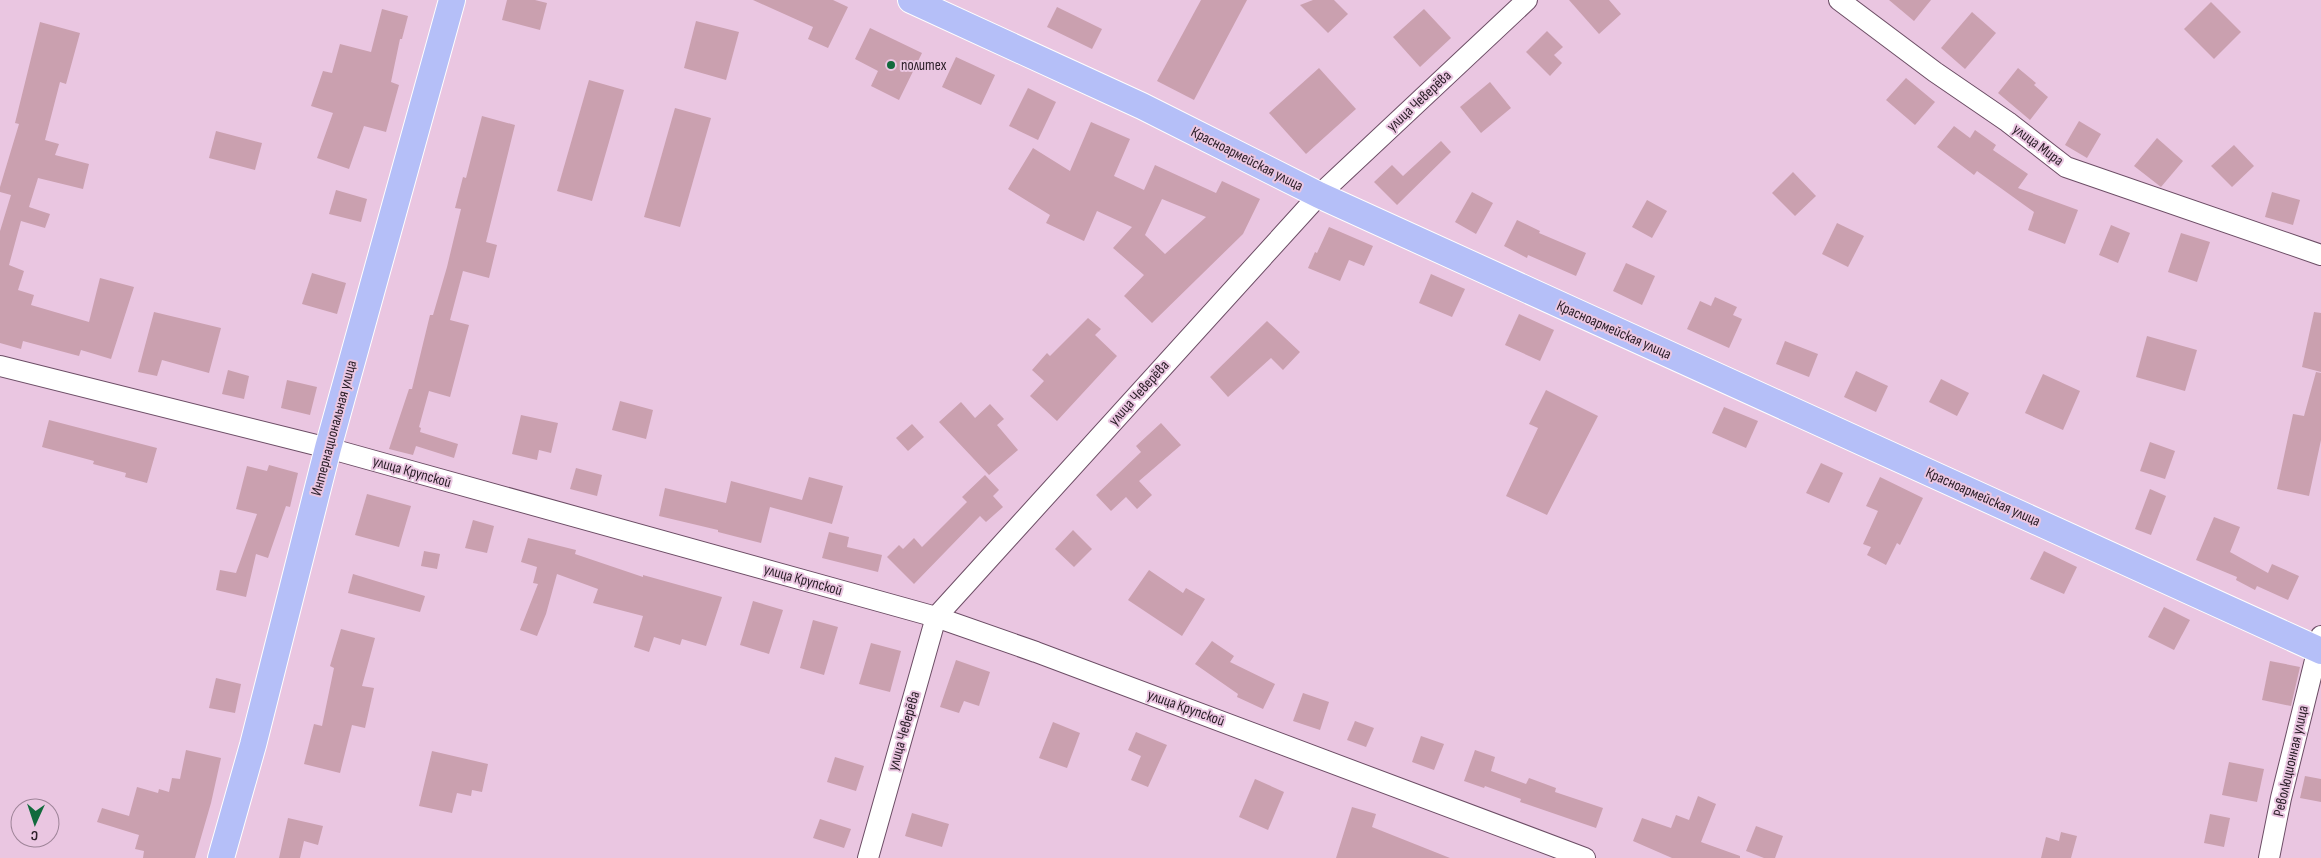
<svg xmlns="http://www.w3.org/2000/svg" width="2321" height="858" font-family="'Sofia Sans Condensed',sans-serif">
<style>
.building{fill:#caa0af;fill-rule:evenodd}
.lines{fill:none;stroke-linecap:round;stroke-linejoin:round}
.minor-casing{stroke:#6c4d65;stroke-width:22}
.major-casing{stroke:#fff;stroke-width:28}
.minor{stroke:#fff;stroke-width:20}
.major{stroke:#b5bff8;stroke-width:26}
.poi-dot{fill:#116a3c;stroke:#eac6e1;stroke-width:2}
.labels{text-anchor:middle;dominant-baseline:central;stroke-width:4;stroke-linejoin:round;paint-order:stroke}
.poi-label{font-size:15px;fill:#2d202a;stroke:#eac6e1;text-anchor:start}
.street-label{font-size:15px;fill:#2d202a;stroke:#eac6e1}
</style>
<rect width="100%" height="100%" fill="#eac6e1"/>
<!-- building -->
<g class="building">
<path d="M507 0H535L547 3 540 30 502 20Z"/>
<path d="M753 0H833L848 7 828 48 808 39 813 27Z"/>
<path d="M1201 0H1247L1194 100 1157 81Z"/>
<path d="M1313 0H1334L1348 14 1328 33 1300 5Z"/>
<path d="M1569 0H1609L1621 14 1599 34Z"/>
<path d="M1889 0H1931L1914 21Z"/>
<path d="M2211 2 2241 32 2214 59 2184 29Z"/>
<path d="M1057 7 1102 29 1092 49 1047 27Z"/>
<path d="M382 9 408 16 402 39H400L391 82 399 85 386 132 364 126 349 169 317 158 333 113 311 106 323 71 332 73 340 44 371 52Z"/>
<path d="M1424 9 1451 38 1420 67 1393 37Z"/>
<path d="M1972 12 1996 33 1965 69 1941 48Z"/>
<path d="M696 21 739 32 726 80 684 68Z"/>
<path d="M40 22 80 33 66 84 60 82 45 140 59 144 55 155 89 164 83 189 38 178 29 207 50 214 45 228 21 221 9 265 24 271 18 290 34 295 31 305 89 322 100 278 134 287 111 359 81 350 79 356 23 341 21 349 0 343V231L11 195 0 192V187L19 124 15 123Z"/>
<path d="M870 28 922 53 899 100 871 86 878 71 855 59Z"/>
<path d="M1547 31 1563 47 1554 55 1562 63 1550 76 1526 52Z"/>
<path d="M956 57 995 75 981 105 942 87Z"/>
<path d="M1319 68 1356 109 1306 154 1269 113Z"/>
<path d="M2018 68 2036 83 2034 85 2048 97 2030 120 1998 93Z"/>
<path d="M1906 78 1935 102 1915 125 1886 100Z"/>
<path d="M589 80 624 90 592 201 557 191Z"/>
<path d="M1490 82 1511 108 1481 133 1460 107Z"/>
<path d="M1028 88 1056 102 1038 140 1009 126Z"/>
<path d="M675 108 711 118 680 227 644 217Z"/>
<path d="M482 116 515 125 486 242 497 245 489 278 463 271 450 320 469 325 450 397 429 391 419 427 421 428 420 432 458 444 454 458 416 446 413 455 389 449 409 389H412L430 315H433L447 267 461 209 455 208 463 177 466 178Z"/>
<path d="M2079 121 2101 134 2087 158 2065 145Z"/>
<path d="M1091 122 1130 139 1114 176 1144 190 1155 165 1216 193 1222 181 1260 199 1243 234 1152 323 1124 296 1144 275 1113 248 1132 227 1097 211 1084 241 1046 223 1050 215 1008 189 1033 148 1070 171ZM1162 199 1206 217 1165 254 1145 235Z"/>
<path d="M1954 126 1970 138 1975 130 1996 145 1993 150 2028 174 2018 188 2078 210 2065 244 2028 230 2034 212 1977 171 1974 175 1937 147Z"/>
<path d="M216 131 262 143 255 170 209 158Z"/>
<path d="M2157 138 2183 161 2161 187 2134 166Z"/>
<path d="M1441 141 1451 152 1397 205 1374 182 1392 165 1403 176Z"/>
<path d="M2234 145 2254 166 2232 187 2211 166Z"/>
<path d="M1793 172 1816 196 1795 216 1772 193Z"/>
<path d="M336 190 367 199 361 222 329 214Z"/>
<path d="M1472 192 1493 203 1476 234 1455 222Z"/>
<path d="M2272 192 2300 200 2293 225 2265 217Z"/>
<path d="M1647 200 1667 211 1652 238 1632 227Z"/>
<path d="M1517 220 1540 231 1539 233 1586 253 1576 276 1528 255 1527 258 1504 246Z"/>
<path d="M1837 223 1864 236 1848 267 1822 254Z"/>
<path d="M2111 225 2130 233 2118 263 2099 255Z"/>
<path d="M1329 227 1373 246 1364 266 1349 260 1340 281 1308 268 1315 252 1317 253Z"/>
<path d="M2181 233 2210 242 2197 282 2168 272Z"/>
<path d="M1626 263 1655 276 1642 305 1613 291Z"/>
<path d="M312 273 346 283 337 314 302 304Z"/>
<path d="M1431 274 1465 289 1452 317 1419 303Z"/>
<path d="M1715 297 1737 307 1733 315 1742 319 1729 348 1687 329 1700 301 1711 306Z"/>
<path d="M154 312 221 328 209 373 162 360 157 376 138 372Z"/>
<path d="M2314 312 2321 313V372L2302 367Z"/>
<path d="M1519 314 1554 330 1540 361 1505 345Z"/>
<path d="M1088 318 1101 329 1095 335 1117 356 1057 421 1030 396 1044 381 1032 370 1047 353 1050 356Z"/>
<path d="M1267 321 1300 352 1283 370 1271 358 1228 397 1210 377Z"/>
<path d="M2147 336 2197 350 2185 391 2136 377Z"/>
<path d="M1785 341 1818 354 1809 377 1776 364Z"/>
<path d="M228 370 249 376 244 399 222 394Z"/>
<path d="M1856 371 1888 386 1876 412 1844 397Z"/>
<path d="M2316 372 2321 373V440L2309 496 2277 489 2293 414 2304 416Z"/>
<path d="M2043 374 2080 391 2063 430 2025 413Z"/>
<path d="M1941 379 1969 393 1957 416 1929 402Z"/>
<path d="M287 380 317 387 310 415 281 408Z"/>
<path d="M1546 390 1598 416 1547 515 1506 496 1538 428 1529 424Z"/>
<path d="M620 401 653 410 646 439 612 430Z"/>
<path d="M961 402 975 418 990 404 1004 419 997 425 1018 450 989 475 939 422Z"/>
<path d="M1724 407 1758 421 1746 448 1712 433Z"/>
<path d="M521 415 558 423 551 453 539 450 537 460 512 454Z"/>
<path d="M49 420 157 448 147 483 125 477 126 473 93 464 94 461 42 447Z"/>
<path d="M1161 423 1181 445 1139 481 1152 495 1137 509 1126 497 1111 511 1096 495 1141 452 1136 446Z"/>
<path d="M912 424 924 437 908 451 896 438Z"/>
<path d="M2150 442 2175 451 2165 479 2140 471Z"/>
<path d="M1821 463 1843 473 1829 503 1806 493Z"/>
<path d="M269 465 298 473 290 507 286 506 268 558 256 554 246 597 216 590 220 570 236 573 257 514 236 509 247 466 267 471Z"/>
<path d="M576 468 602 475 597 496 570 489Z"/>
<path d="M985 475 999 490 993 496 1003 507 986 522 980 516 914 584 887 557 899 545 903 549 914 538 922 547 967 502 962 497Z"/>
<path d="M809 477 843 486 832 524 770 507 761 543 718 532V530L659 516 665 488 726 503 731 481 802 500Z"/>
<path d="M1880 477 1923 498 1900 545 1897 543 1886 565 1867 555 1871 547 1863 544 1878 511 1866 506Z"/>
<path d="M2150 489 2166 496 2151 535 2135 529Z"/>
<path d="M367 494 411 506 399 547 355 535Z"/>
<path d="M2214 517 2240 527 2230 552 2268 573 2272 564 2299 576 2288 600 2257 586 2255 590 2236 580 2237 577 2196 560Z"/>
<path d="M473 520 494 526 487 553 465 548Z"/>
<path d="M1073 530 1092 549 1074 567 1055 549Z"/>
<path d="M829 532 849 537 847 547 882 555 878 572 822 558Z"/>
<path d="M528 538 576 550 575 554 643 577V575L722 597 706 646 682 639 680 645 654 637 649 652 634 647 643 616 593 603 598 589 557 574 546 614 537 636 520 630 538 584 533 583 537 567 521 562Z"/>
<path d="M424 551 440 554 437 569 421 566Z"/>
<path d="M2044 551 2077 567 2064 594 2030 579Z"/>
<path d="M1149 570 1183 593 1186 588 1205 599 1182 636 1128 600Z"/>
<path d="M353 574 425 596 420 612 348 593Z"/>
<path d="M753 601 783 610 769 654 740 645Z"/>
<path d="M2164 607 2190 620 2174 650 2148 637Z"/>
<path d="M813 620 838 627 824 675 800 668Z"/>
<path d="M341 629 375 638 362 686 374 688 365 728 352 725 340 773 304 764 314 724 322 726 334 668 330 666Z"/>
<path d="M1212 641 1234 656 1230 662 1275 684 1263 709 1237 697 1238 694 1195 664Z"/>
<path d="M871 643 901 651 890 692 859 684Z"/>
<path d="M956 660 990 672 979 706 964 701 959 713 940 707Z"/>
<path d="M2270 661 2300 667 2291 706 2262 700Z"/>
<path d="M216 678 241 684 235 713 209 708Z"/>
<path d="M1303 693 1329 702 1320 730 1293 721Z"/>
<path d="M1355 721 1374 728 1366 747 1347 740Z"/>
<path d="M1053 722 1080 733 1067 768 1039 758Z"/>
<path d="M1136 732 1167 745 1148 787 1131 780 1141 756 1128 750Z"/>
<path d="M1421 736 1444 744 1434 770 1412 762Z"/>
<path d="M186 750 221 758 211 803 195 858H143L144 851 135 849 139 835 97 822 102 808 129 816 137 787 158 793 159 789 169 792 172 778 180 779Z"/>
<path d="M1475 750 1495 757 1491 771 1526 784 1529 778 1556 788 1555 792 1603 808 1596 828 1520 802 1521 799 1485 786 1484 788 1464 781Z"/>
<path d="M432 751 488 764 482 792 472 790 471 796 457 793 452 813 419 806Z"/>
<path d="M835 757 864 766 856 791 827 782Z"/>
<path d="M2229 762 2264 769 2257 802 2222 795Z"/>
<path d="M2305 776 2321 779V802L2300 798Z"/>
<path d="M1255 779 1284 792 1268 830 1239 817Z"/>
<path d="M1698 796 1716 804 1701 842 1740 856V858H1672L1633 841 1642 818 1671 828 1676 815 1689 820Z"/>
<path d="M1352 807 1376 814 1372 827 1450 858H1336Z"/>
<path d="M912 813 949 824 942 847 905 836Z"/>
<path d="M2210 814 2230 818 2224 847 2204 843Z"/>
<path d="M288 818 323 826 318 845 304 841 300 858H279Z"/>
<path d="M820 819 851 829 844 848 813 838Z"/>
<path d="M1756 826 1783 836 1775 858H1764L1746 851Z"/>
<path d="M2061 832 2077 836 2071 858H2041L2046 837 2059 841Z"/>
</g>
<g class="lines">
<defs>
<g id="minor">
<path d="M1839 0 1935 72 2008 122 2066 167 2321 255"/>
<path d="M0 366 328 448 936 617 1036 652 1585 858"/>
<path d="M868 858 936 617 1319 195 1527 0"/>
<path d="M2269 858 2281 798 2321 636"/>
</g>
<g id="major">
<path d="M911 0 1142 106 1319 195 2321 651"/>
<path d="M221 858 253 745 328 448 452 0"/>
</g>
</defs>
<!-- minor casing -->
<use href="#minor" class="minor-casing"/>
<!-- major casing -->
<use href="#major" class="major-casing"/>
<!-- minor -->
<use href="#minor" class="minor"/>
<!-- major -->
<use href="#major" class="major"/>
</g>
<!-- markers -->
<circle class="poi-dot" cx="891" cy="65" r="5"/>
<g class="labels">
<!-- poi labels -->
<g class="poi-label">
<text x="901" y="65">политех</text>
</g>
<!-- street labels -->
<g class="street-label">
<text transform="translate(1419 101) rotate(-43)">улица Чеверёва</text>
<text transform="translate(2038 145) rotate(37)">улица Мира</text>
<text transform="translate(1247 159) rotate(27)">Красноармейская улица</text>
<text transform="translate(1614 330) rotate(24)">Красноармейская улица</text>
<text transform="translate(1139 393) rotate(-48)">улица Чеверёва</text>
<text transform="translate(334 428) rotate(-75)">Интернациональная улица</text>
<text transform="translate(412 472) rotate(16)">улица Крупской</text>
<text transform="translate(1983 497) rotate(24)">Красноармейская улица</text>
<text transform="translate(803 580) rotate(16)">улица Крупской</text>
<text transform="translate(1186 708) rotate(20)">улица Крупской</text>
<text transform="translate(904 731) rotate(-74)">улица Чеверёва</text>
<text transform="translate(2291 761) rotate(-77)">Революционная улица</text>
</g>
</g>
<!-- north arrow -->
<g transform="translate(35 823) rotate(183)"><circle r="24" fill="#eac6e1" stroke="#9e8498"/>
<path d="M0-4L9 19L0 12L-9 19Z" fill="#116a3c"/>
<text y="-8" font-size="14" font-weight="bold" text-anchor="middle" fill="#2d202a">С</text>
</g>
</svg>
